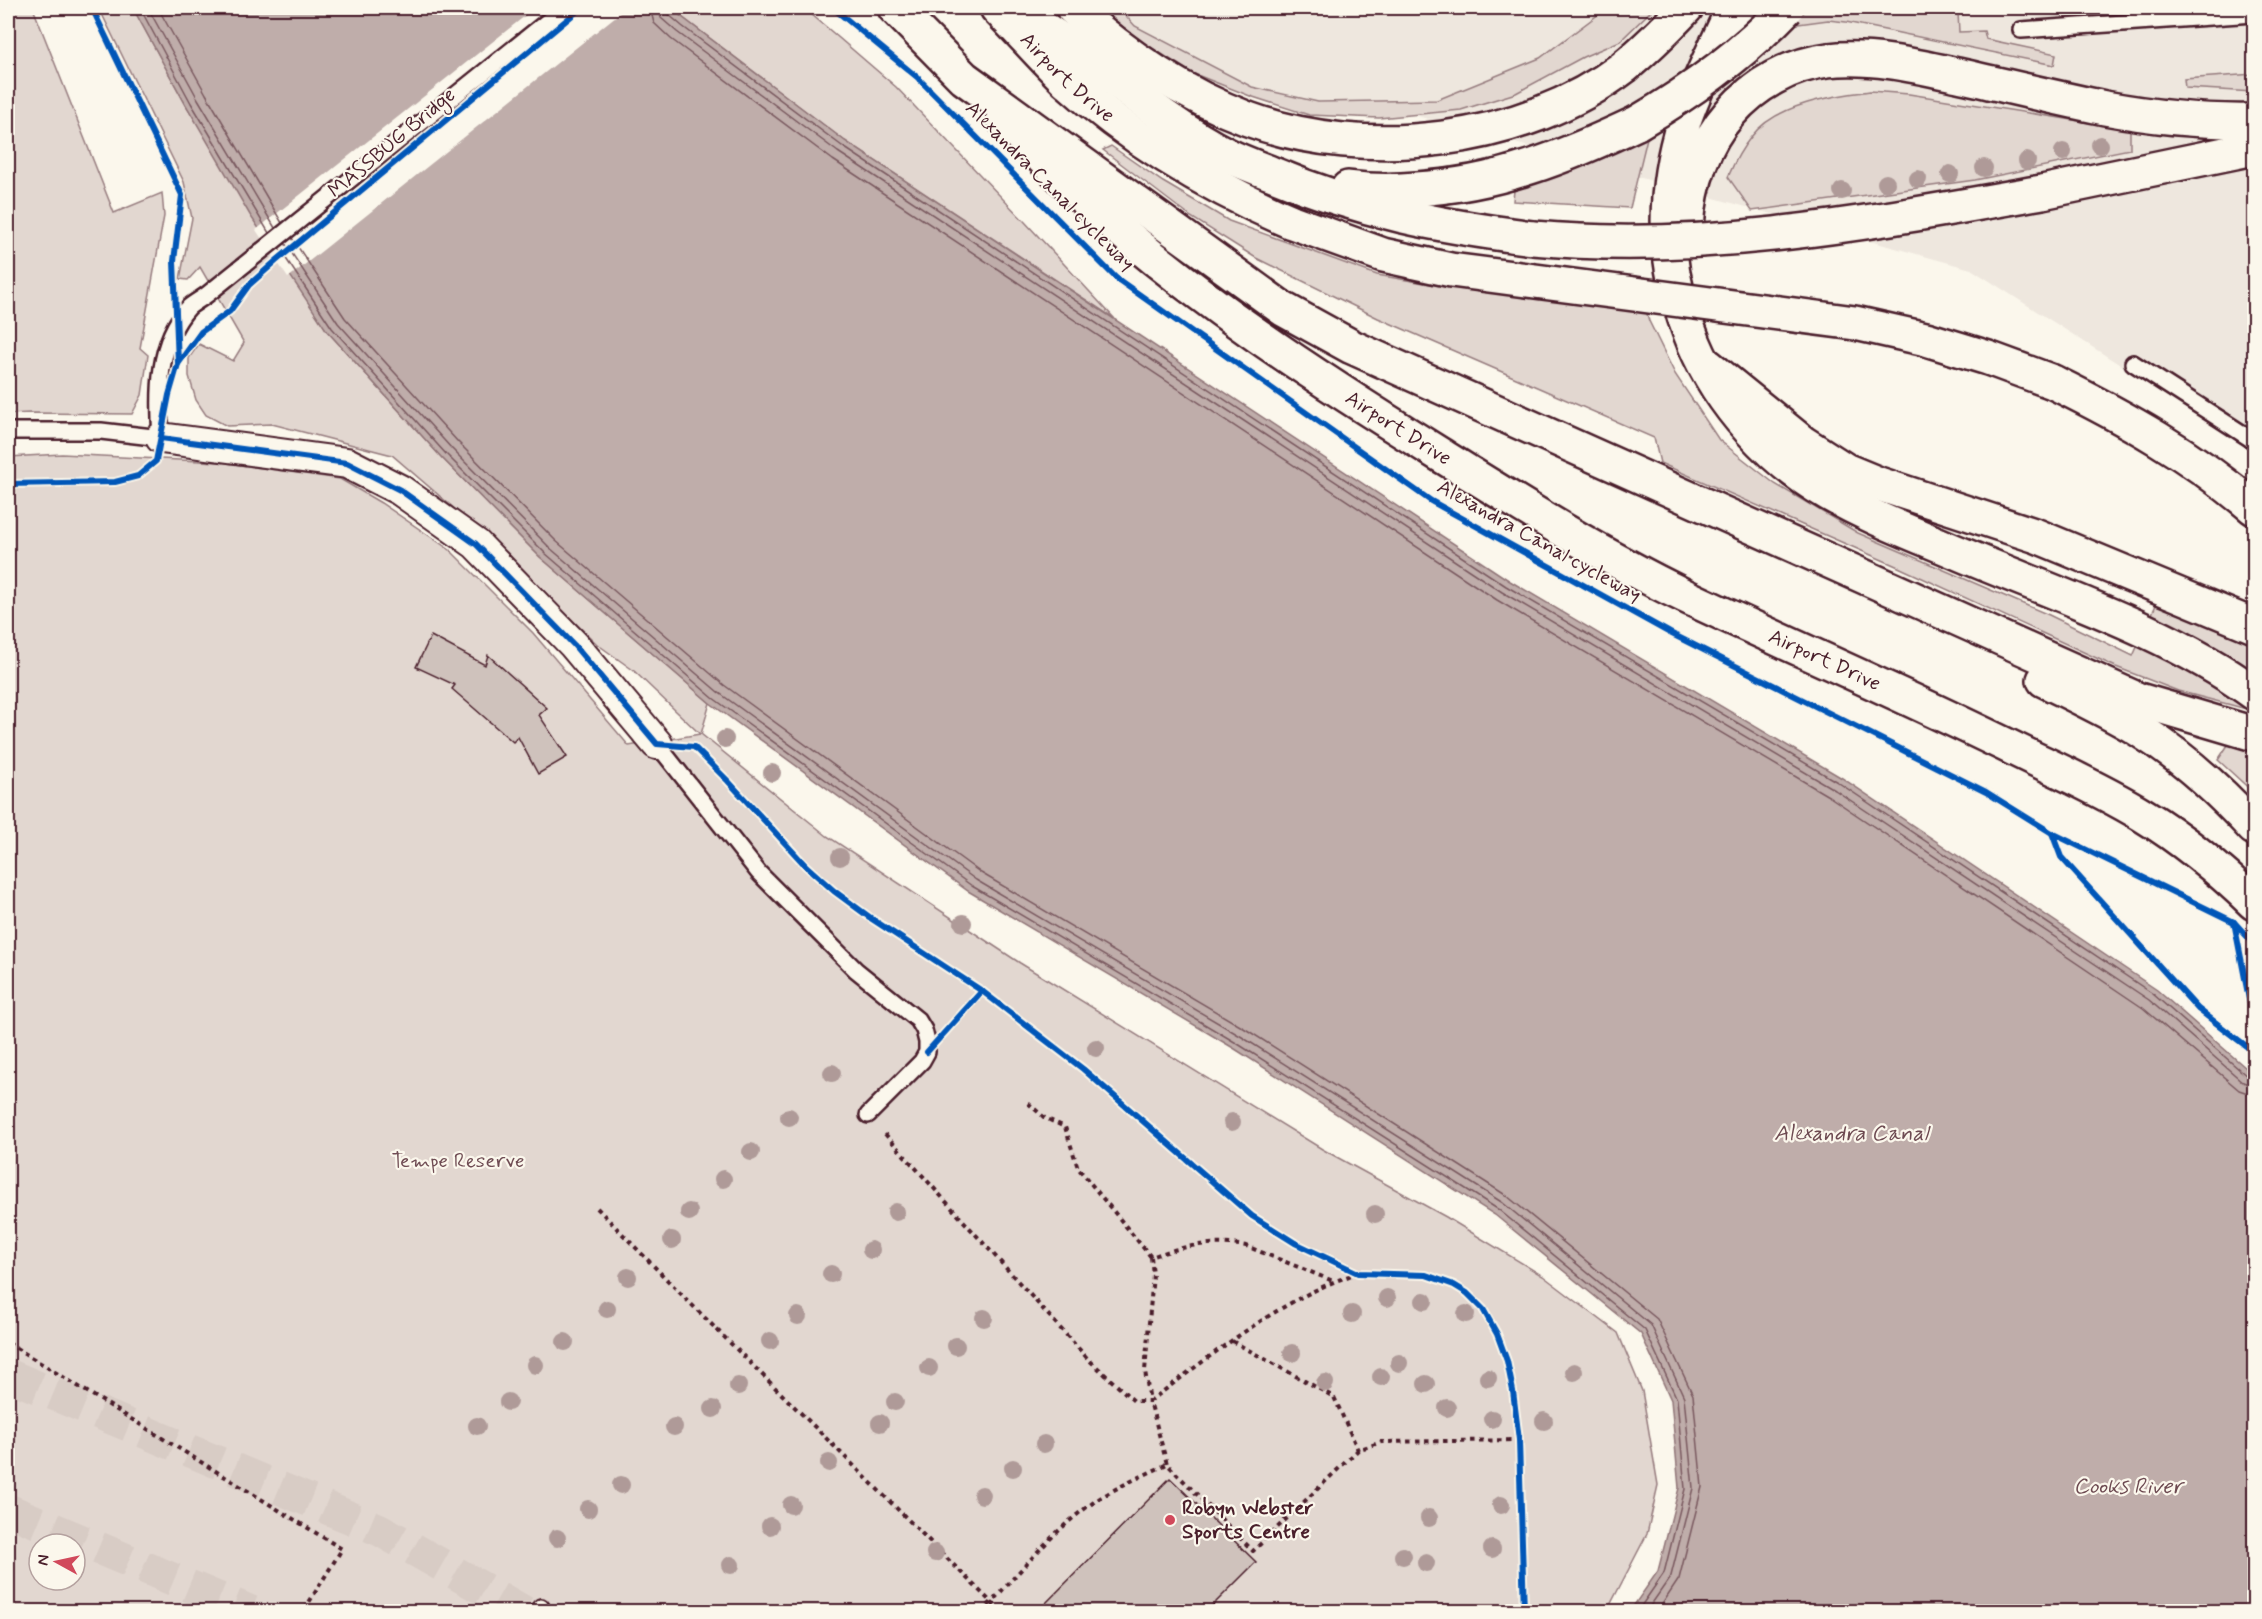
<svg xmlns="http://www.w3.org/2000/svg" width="2262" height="1619" font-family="Mynerve,sans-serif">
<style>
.built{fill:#eee7de}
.green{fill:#e2d7d0;stroke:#967b7e;stroke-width:1.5;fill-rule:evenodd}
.water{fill:#bfadaa;stroke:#907477;stroke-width:1.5}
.pier{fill:#fbf7ec}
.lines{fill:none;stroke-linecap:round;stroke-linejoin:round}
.shore{stroke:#79585e;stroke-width:1.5}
.building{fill:#cfc2bc;stroke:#4a1f2b;stroke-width:1.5}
.motorway-tunnel{stroke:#d8ccc5;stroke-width:33;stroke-dasharray:33 16;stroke-linecap:butt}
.service-casing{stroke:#4a1f2b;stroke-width:20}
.minor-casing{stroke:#4a1f2b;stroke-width:34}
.tertiary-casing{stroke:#4a1f2b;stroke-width:38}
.primary-casing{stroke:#4a1f2b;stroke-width:38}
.trunk-casing{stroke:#4a1f2b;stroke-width:38}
.path{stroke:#4a1f2b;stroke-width:4;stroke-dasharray:4.5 4.5;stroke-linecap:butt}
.service{stroke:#fbf7ec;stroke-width:15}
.minor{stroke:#fbf7ec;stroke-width:30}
.tertiary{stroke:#fbf7ec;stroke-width:33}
.primary{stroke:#fbf7ec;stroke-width:33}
.trunk{stroke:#fbf7ec;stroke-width:33}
.primary-bridge-casing{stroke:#4a1f2b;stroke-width:38;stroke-linecap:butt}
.trunk-bridge-casing{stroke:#4a1f2b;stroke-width:38;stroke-linecap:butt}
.primary-bridge{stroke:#fbf7ec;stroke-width:33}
.trunk-bridge{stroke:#fbf7ec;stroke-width:33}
.cycleway-casing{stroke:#fbf7ec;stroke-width:10}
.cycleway{stroke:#0057b8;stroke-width:6}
.tree{fill:#af9a98}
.poi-dot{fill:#d1495b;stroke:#fbf7ec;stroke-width:2}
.labels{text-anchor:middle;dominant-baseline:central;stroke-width:4.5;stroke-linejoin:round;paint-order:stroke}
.street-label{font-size:21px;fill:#4a1f2b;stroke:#fbf7ec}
.park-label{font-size:21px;fill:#704d54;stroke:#fbf7ec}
.poi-label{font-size:21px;font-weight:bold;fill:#4a1f2b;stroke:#fbf7ec;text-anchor:start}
.water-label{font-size:22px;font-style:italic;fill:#6d4a51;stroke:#fbf7ec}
</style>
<rect width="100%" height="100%" fill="#fbf7ec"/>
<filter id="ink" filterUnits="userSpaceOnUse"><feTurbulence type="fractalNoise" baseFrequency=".0167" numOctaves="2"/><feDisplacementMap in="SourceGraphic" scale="12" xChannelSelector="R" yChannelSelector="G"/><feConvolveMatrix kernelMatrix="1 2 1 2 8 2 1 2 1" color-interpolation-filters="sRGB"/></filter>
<g filter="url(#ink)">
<!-- built -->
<path class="built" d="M1119 8H2254V451L1971 269 1363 101 1318 102 1252 87 1135 26Z"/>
<!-- green -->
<g class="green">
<path d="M8 8H33L114 213 162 193 164 216 140 348 148 355 142 395 132 414 30 413 8 414Z"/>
<path d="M99 8H133L186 105 327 331 442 458 540 557 710 703 701 734 827 836 1020 963 1322 1149 1446 1217 1543 1276 1618 1333 1642 1391 1658 1485 1647 1534 1607 1611H8V457L62 454 219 462 340 479 381 503 450 550 533 633 629 746 700 734 633 670 597 644 492 541 392 455 272 424 227 426 206 415 196 400 189 376V358L199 344 233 361 244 343 200 267 188 280 180 279 192 218 184 182ZM39 1544H75V1580H39Z"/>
<path d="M670 8H804L896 87 1025 222 1115 319 845 141Z"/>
<path d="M1101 8H1119L1135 26 1252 87 1318 102 1437 100 1540 58 1607 8H1654L1620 41 1583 57 1516 93 1461 110 1379 118 1309 115 1250 96 1192 73 1136 38Z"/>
<path d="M1808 8H1941L1942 15 1958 13 1959 32 1984 31 1986 39 2056 54 2054 65 1846 22 1828 20 1791 25Z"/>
<path d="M2254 74V92L2185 88 2184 79Z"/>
<path d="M1870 91 1909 94 2130 129V149L1975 180 1752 211 1728 177C1734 163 1741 149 1751 137 1776 104 1832 96 1870 91Z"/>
<path d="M1647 124V138L1630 208 1513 201 1514 190 1600 150Z"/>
<path d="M1111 146 1163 182 1229 221 1377 275 1436 285 1645 307 1649 321 1675 374 1719 440 1775 484 1858 533 2049 615 2133 656 2156 605 2254 641V711L2178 691 2116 667 1894 565 1660 463 1654 438 1378 318 1256 258 1191 217 1103 150Z"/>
<path d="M2230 742 2254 752V793L2218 760Z"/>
</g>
<!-- water -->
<path class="water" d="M133 8H670L845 141 1510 581 1842 778 2157 990 2254 1075V1611H1630L1658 1571 1679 1488 1671 1400 1641 1334 1495 1215 1235 1049 968 891 710 703 540 557 442 458 327 331 250 215 186 105Z"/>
<!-- pier -->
<path class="pier" d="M535 8H626L288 278 256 230Z"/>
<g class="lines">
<!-- shore -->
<g class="shore">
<path d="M140 8 191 103 269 233"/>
<path d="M148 8 198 99 275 228"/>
<path d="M158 8 206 94 282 223"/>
<path d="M650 8 654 23 671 39 833 160 1497 600 1830 797 2143 1008 2239 1090 2254 1095"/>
<path d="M659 8 661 18 677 32 838 152 1502 592 1835 790 2149 1000 2243 1082 2254 1086"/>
<path d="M666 8 668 14 682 26 842 146 1506 586 1839 783 2153 994 2248 1077 2254 1078"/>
<path d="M292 238 345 318 458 442 556 541 724 685 981 873 1247 1030 1507 1196 1657 1319 1693 1395 1702 1487 1679 1579 1657 1612"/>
<path d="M285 243 338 323 452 449 550 548 718 692 976 880 1242 1037 1503 1203 1651 1325 1684 1397 1693 1488 1671 1576 1646 1612"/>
<path d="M279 248 332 328 446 454 545 553 713 698 972 886 1238 1044 1499 1210 1645 1330 1677 1399 1685 1489 1664 1573 1637 1612"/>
</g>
</g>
<!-- building -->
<g class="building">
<path d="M431 636 485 665 488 655 547 708 539 715 567 757 538 774 518 737 513 742 452 689 455 685 416 667Z"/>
<path d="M1170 1478 1256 1562 1206 1612H1037Z"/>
</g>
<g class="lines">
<!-- motorway-tunnel -->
<g class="motorway-tunnel">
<path d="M8 1375 380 1530 524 1612"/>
<path d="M8 1510 251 1612"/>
</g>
<defs>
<g id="service">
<path d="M2021 30 2254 14"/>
<path d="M2133 363 2254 441"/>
<path d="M8 431H101L161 438C158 393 157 342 189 307 195 302 203 298 209 293L564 8"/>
<path d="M657 744 759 873 856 970 918 1020 924 1030 927 1042V1052L922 1061 868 1115"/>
<path d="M537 1612 541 1607"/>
</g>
<path id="minor" d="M161 438 347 463 400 490 476 544 574 645 657 744"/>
<g id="tertiary">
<path d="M1721 60 1754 8"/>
<path d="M1708 366 1803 443 1845 470 1879 484 2037 536 2254 626"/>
</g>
<g id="primary">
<path id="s1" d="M997 8C1021 32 1043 58 1067 81 1133 141 1211 187 1292 222"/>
<path d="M1733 8C1717 45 1697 83 1684 121 1660 198 1663 269 1694 343 1720 405 1771 461 1829 494 1871 518 1917 535 1961 554 2058 595 2169 631 2254 693"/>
<path id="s2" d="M1003 118C1031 146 1059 175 1088 202 1195 299 1317 378 1439 454 1519 504 1600 555 1685 596 1791 646 1898 692 2004 744 2050 767 2099 788 2143 815 2184 840 2220 870 2254 903"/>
<path d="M1687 226C1690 184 1702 145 1730 113 1755 84 1790 65 1828 60 1871 55 1917 66 1958 75 2007 86 2056 98 2105 108 2154 117 2205 122 2254 121"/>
<path d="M2053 382C2126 418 2192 455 2254 508"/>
</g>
<g id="trunk">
<path d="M895 8 964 78 1283 309 1352 347 2139 700 2254 734"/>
<path d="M1013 8C1038 25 1064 41 1088 59 1133 93 1176 129 1227 155 1241 162 1258 168 1273 174 1361 211 1439 226 1533 238"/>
<path d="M1073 8C1124 55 1182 94 1248 119 1366 162 1523 144 1624 67 1646 49 1667 28 1686 8"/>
<path d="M1348 188C1371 191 1394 191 1417 189 1498 184 1565 157 1637 123"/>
<path d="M2042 192 2254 148"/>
<path d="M2044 680C2076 696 2108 711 2138 729 2182 756 2220 791 2254 828"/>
</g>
</defs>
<!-- service casing -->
<use href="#service" class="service-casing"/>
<!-- minor casing -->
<use href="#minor" class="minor-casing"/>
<!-- tertiary casing -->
<use href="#tertiary" class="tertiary-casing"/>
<!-- primary casing -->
<use href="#primary" class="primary-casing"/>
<!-- trunk casing -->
<use href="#trunk" class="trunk-casing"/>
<!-- path -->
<g class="path">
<path d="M1028 1103 1045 1118 1065 1127 1078 1168 1151 1257C1182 1246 1213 1240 1246 1246L1333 1281"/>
<path d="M885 1134 1088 1359 1134 1401H1150L1167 1464 1253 1551 1358 1450 1381 1442 1519 1440"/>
<path d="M597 1208 685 1298 1001 1612"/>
<path d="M1151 1257 1153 1274 1145 1371 1150 1401C1215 1353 1281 1298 1358 1273"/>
<path d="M1232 1341 1334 1397 1358 1450"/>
<path d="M8 1343 342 1549 303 1612"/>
<path d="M982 1612C1015 1578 1052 1531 1090 1505 1113 1488 1141 1477 1167 1464"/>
</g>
<!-- service -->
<use href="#service" class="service"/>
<!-- minor -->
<use href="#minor" class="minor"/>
<!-- tertiary -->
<use href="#tertiary" class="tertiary"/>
<!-- primary -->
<use href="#primary" class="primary"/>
<!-- trunk -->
<use href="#trunk" class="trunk"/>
<defs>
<path id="primary-bridge" d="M1292 222 1383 255 1451 270 1855 323 1926 339 1988 358 2053 382"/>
<g id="trunk-bridge">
<path d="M1637 123C1692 91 1743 54 1787 8"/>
<path d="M1533 238C1707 254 1872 222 2042 192"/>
</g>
</defs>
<!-- primary-bridge casing -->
<use href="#primary-bridge" class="primary-bridge-casing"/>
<!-- trunk-bridge casing -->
<use href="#trunk-bridge" class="trunk-bridge-casing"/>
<!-- primary-bridge -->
<use href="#primary-bridge" class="primary-bridge"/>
<!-- trunk-bridge -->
<use href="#trunk-bridge" class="trunk-bridge"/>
<defs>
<g id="cycleway">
<path d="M92 8 182 195 174 261 178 364"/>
<path d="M833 8 917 77 1116 278 1431 501 1670 633 1986 792 2052 833 2061 857 2198 1009 2254 1052"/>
<path d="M161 438 347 463 400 490 476 544 574 645 657 744 694 747 728 781 806 866 834 891 872 919 982 991 1083 1069 1252 1216 1295 1243 1358 1273 1426 1275 1454 1285 1467 1293 1483 1309 1497 1334 1507 1361 1513 1391 1519 1440 1524 1612"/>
<path d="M8 484 115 482 138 476 156 461 169 395 178 364 201 332 230 311 249 285 276 261 581 8"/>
<path d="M2052 833 2234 922 2254 944"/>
<path d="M2234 922 2254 1025"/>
<path d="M927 1052 982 991"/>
</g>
</defs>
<!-- cycleway casing -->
<use href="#cycleway" class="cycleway-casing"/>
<!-- cycleway -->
<use href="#cycleway" class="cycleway"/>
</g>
<!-- trees -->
<g class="tree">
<circle cx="2100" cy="145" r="9"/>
<circle cx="2063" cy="152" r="9"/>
<circle cx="2027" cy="161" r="9"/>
<circle cx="1984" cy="168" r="9"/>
<circle cx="1950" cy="174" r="9"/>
<circle cx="1918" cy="179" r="9"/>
<circle cx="1886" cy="183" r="9"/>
<circle cx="1842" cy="191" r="9"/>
<circle cx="725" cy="739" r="9"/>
<circle cx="772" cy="773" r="9"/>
<circle cx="840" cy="857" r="9"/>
<circle cx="963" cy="923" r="9"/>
<circle cx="1096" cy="1048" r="9"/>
<circle cx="832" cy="1073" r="9"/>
<circle cx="789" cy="1117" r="9"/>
<circle cx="1232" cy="1122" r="9"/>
<circle cx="751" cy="1152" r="9"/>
<circle cx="723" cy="1179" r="9"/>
<circle cx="689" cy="1212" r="9"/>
<circle cx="896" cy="1212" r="9"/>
<circle cx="1375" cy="1214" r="9"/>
<circle cx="672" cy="1240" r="9"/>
<circle cx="871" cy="1250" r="9"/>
<circle cx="831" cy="1274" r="9"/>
<circle cx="628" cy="1277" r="9"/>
<circle cx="1387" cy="1298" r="9"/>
<circle cx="1424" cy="1301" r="9"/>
<circle cx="607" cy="1309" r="9"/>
<circle cx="1352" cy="1314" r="9"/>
<circle cx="1466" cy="1314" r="9"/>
<circle cx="798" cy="1316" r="9"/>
<circle cx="984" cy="1318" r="9"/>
<circle cx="770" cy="1341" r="9"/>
<circle cx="565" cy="1342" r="9"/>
<circle cx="956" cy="1346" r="9"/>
<circle cx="1292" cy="1353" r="9"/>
<circle cx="1399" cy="1363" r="9"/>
<circle cx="535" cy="1365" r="9"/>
<circle cx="929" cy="1368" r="9"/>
<circle cx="1574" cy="1372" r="9"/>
<circle cx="1381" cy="1377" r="9"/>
<circle cx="1488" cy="1378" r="9"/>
<circle cx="1325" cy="1383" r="9"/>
<circle cx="1426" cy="1384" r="9"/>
<circle cx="738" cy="1386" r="9"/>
<circle cx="508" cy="1402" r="9"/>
<circle cx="895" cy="1402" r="9"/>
<circle cx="1447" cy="1408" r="9"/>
<circle cx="713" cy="1409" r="9"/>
<circle cx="1492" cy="1419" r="9"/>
<circle cx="1544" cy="1421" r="9"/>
<circle cx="880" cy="1423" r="9"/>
<circle cx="477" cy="1426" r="9"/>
<circle cx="674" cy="1427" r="9"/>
<circle cx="1044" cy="1444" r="9"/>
<circle cx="829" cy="1463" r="9"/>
<circle cx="1013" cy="1468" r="9"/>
<circle cx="621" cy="1485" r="9"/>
<circle cx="982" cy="1495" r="9"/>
<circle cx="791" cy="1505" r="9"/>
<circle cx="1501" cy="1505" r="9"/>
<circle cx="588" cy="1509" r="9"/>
<circle cx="1429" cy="1518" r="9"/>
<circle cx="770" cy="1526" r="9"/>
<circle cx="557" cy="1538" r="9"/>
<circle cx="1492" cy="1549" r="9"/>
<circle cx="935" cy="1553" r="9"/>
<circle cx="1403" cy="1556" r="9"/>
<circle cx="1426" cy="1563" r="9"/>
<circle cx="731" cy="1565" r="9"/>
</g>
</g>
<!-- markers -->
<circle class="poi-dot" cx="1170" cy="1520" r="6"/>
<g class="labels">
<!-- street labels -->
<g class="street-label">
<text stroke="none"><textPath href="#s1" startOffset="99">Airport Drive</textPath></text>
<text transform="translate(392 143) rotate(-40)">MASSBUG Bridge</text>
<text transform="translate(1050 186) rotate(45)">Alexandra Canal cycleway</text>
<text stroke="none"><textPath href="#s2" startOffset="504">Airport Drive</textPath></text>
<text transform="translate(1539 541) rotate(29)">Alexandra Canal cycleway</text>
<text stroke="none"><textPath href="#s2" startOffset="990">Airport Drive</textPath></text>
</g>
<!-- park labels -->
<g class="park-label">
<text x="458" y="1161">Tempe Reserve</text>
</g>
<!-- poi labels -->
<g class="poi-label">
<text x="1182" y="1508">Robyn Webster<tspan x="1182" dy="24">Sports Centre</tspan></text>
</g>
<!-- water labels -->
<g class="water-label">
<text x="1851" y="1134">Alexandra Canal</text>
<text x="2128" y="1487">Cooks River</text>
</g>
</g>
<!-- margin -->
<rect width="2262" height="1619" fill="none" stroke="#fbf7ec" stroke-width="30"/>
<rect x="15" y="15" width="2232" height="1589" fill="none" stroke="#4a1f2b" stroke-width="2" filter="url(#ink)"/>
<!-- north arrow -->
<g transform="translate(57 1562) rotate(278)"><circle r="28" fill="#fbf7ec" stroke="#b4a19f" stroke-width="1.5"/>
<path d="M0-4.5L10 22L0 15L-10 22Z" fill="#d1495b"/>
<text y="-9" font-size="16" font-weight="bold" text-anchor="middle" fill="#4a1f2b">N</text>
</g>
</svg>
